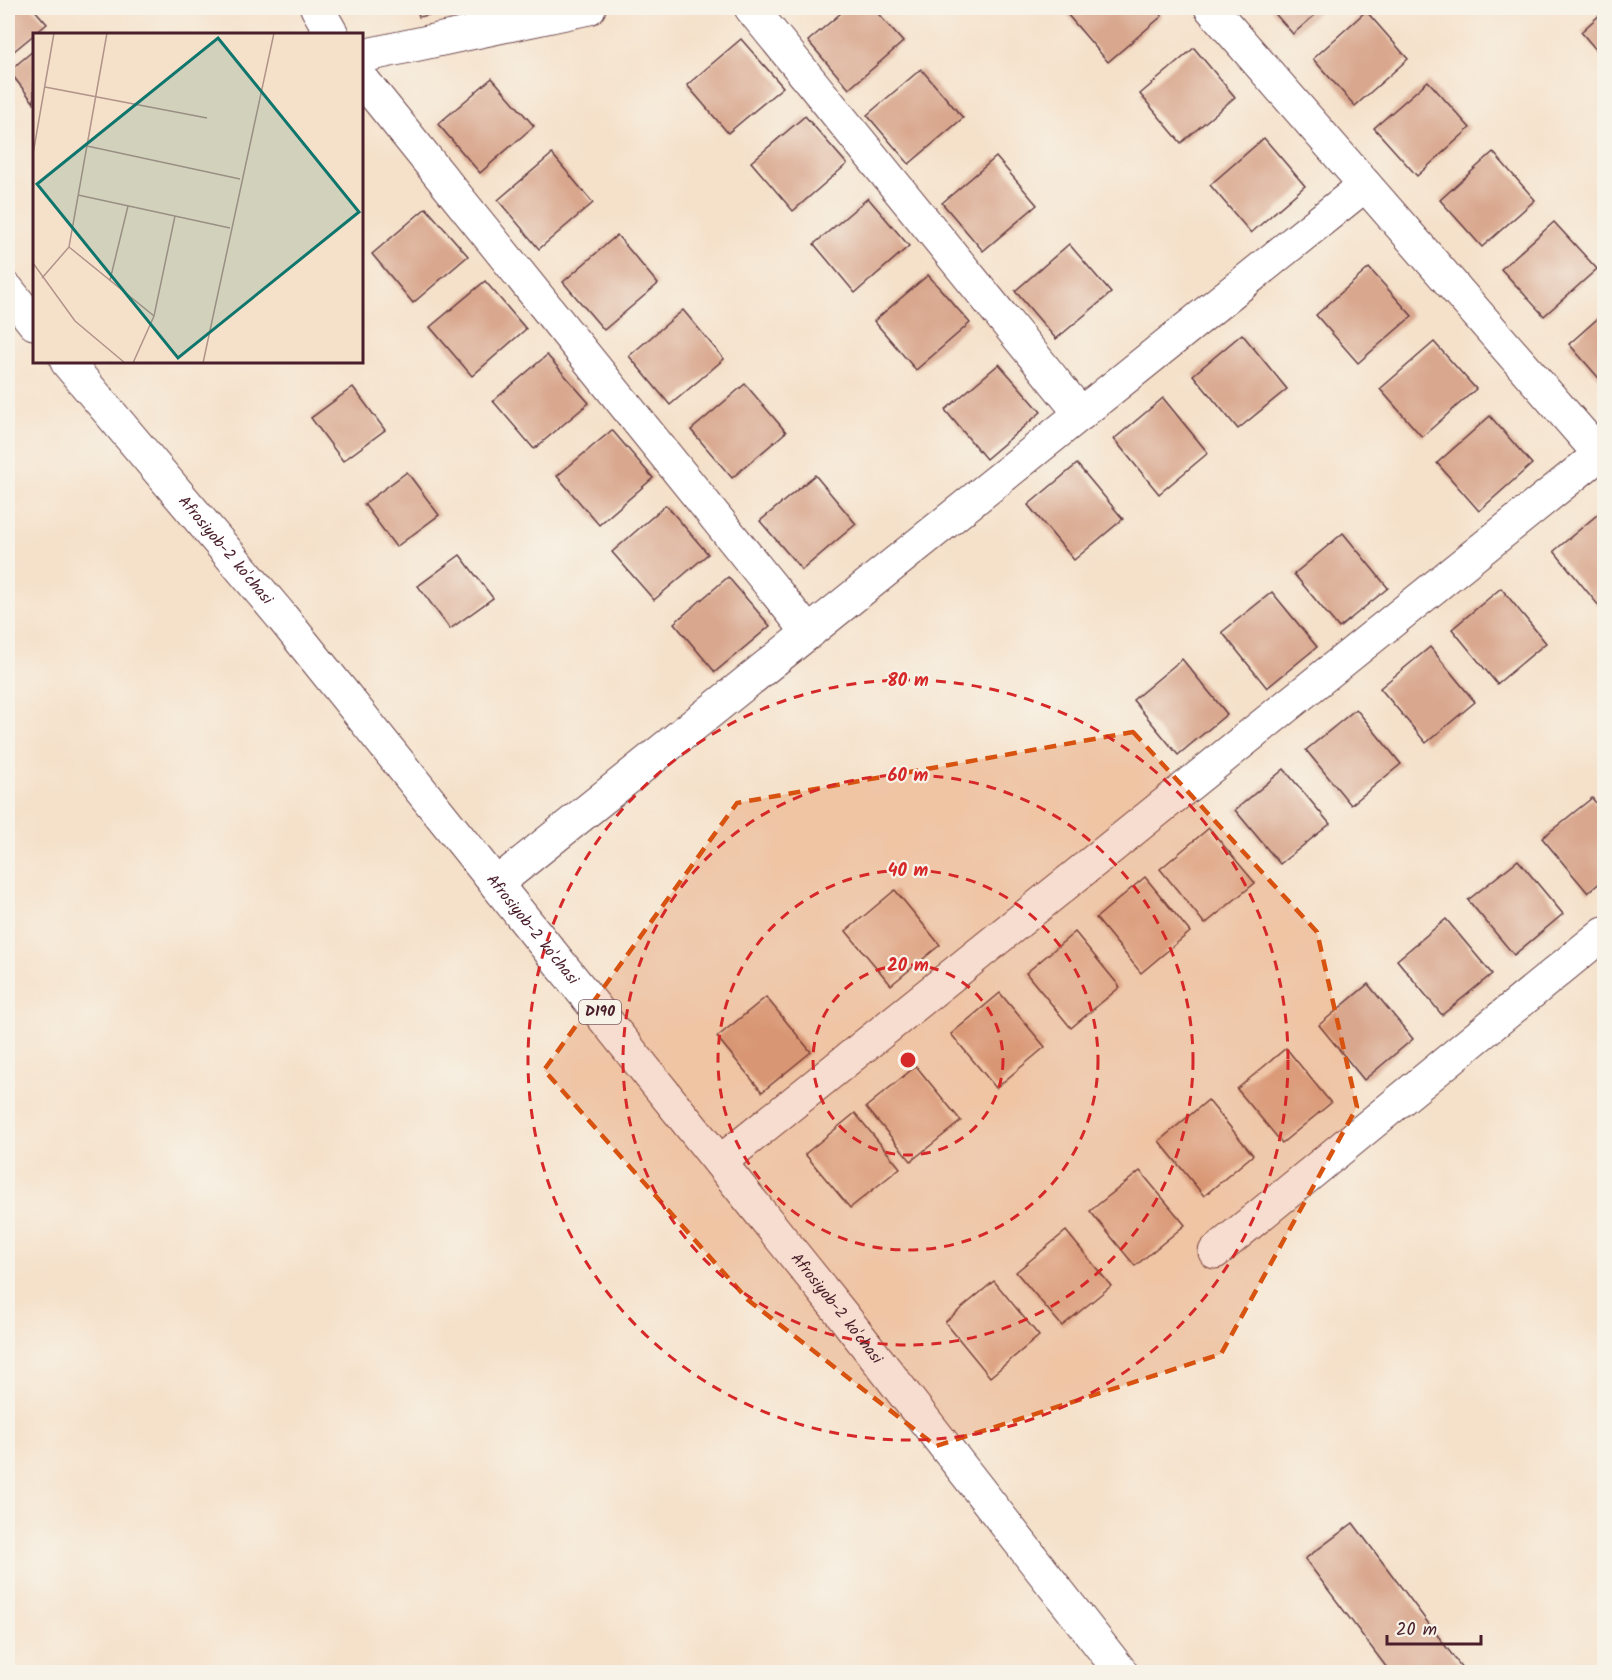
<svg xmlns="http://www.w3.org/2000/svg" width="1612" height="1680" font-family="Kalam,sans-serif">
<style>
.building{fill:#d9a78e}
.lines{fill:none;stroke-linecap:round;stroke-linejoin:round}
.minor-casing{stroke:#643c43;stroke-width:35}
.major-casing{stroke:#643c43;stroke-width:35}
.minor{stroke:#fff;stroke-width:33}
.major{stroke:#fff;stroke-width:33}
.marked{fill:#d8530f;fill-opacity:0.2;stroke:#d8530f;stroke-width:4.5;stroke-dasharray:12 8;stroke-linejoin:round}
.ring{fill:none;stroke:#d62828;stroke-width:3;stroke-dasharray:10 8}
.labels{text-anchor:middle;dominant-baseline:central;stroke-width:4.5;stroke-linejoin:round;paint-order:stroke}
.shield{fill:#f7f3e8;stroke:#7e5f64;stroke-width:1.5}
.shield-label{font-size:15px;font-weight:bold;fill:#4a1f2b}
.street-label{font-size:16px;fill:#4a1f2b;stroke:#f7f3e8}
.inset-road{fill:none;stroke:#b1938a;stroke-width:1.5}
.view{fill:#0f766e;fill-opacity:0.15;stroke:#0f766e;stroke-width:3}
.inset-edge{fill:none;stroke:#4a1f2b;stroke-width:3}
.centre{fill:#d62828;stroke:#f7f3e8;stroke-width:3}
.ring-label{font-size:18px;text-anchor:middle;font-weight:bold;fill:#d62828;stroke:#f7f3e8;stroke-width:4.5;stroke-linejoin:round;paint-order:stroke}
</style>
<rect width="100%" height="100%" fill="#f7f3e8"/>
<filter id="ink" filterUnits="userSpaceOnUse"><feTurbulence type="fractalNoise" baseFrequency=".0167" numOctaves="2"/><feDisplacementMap in="SourceGraphic" scale="12" xChannelSelector="R" yChannelSelector="G"/><feConvolveMatrix kernelMatrix="1 2 1 2 8 2 1 2 1" color-interpolation-filters="sRGB"/></filter>
<filter id="wash" filterUnits="userSpaceOnUse"><feTurbulence type="fractalNoise" baseFrequency=".008" numOctaves="4" result="noise"/><feDisplacementMap in="SourceGraphic" scale="24" xChannelSelector="R" yChannelSelector="G"/><feGaussianBlur stdDeviation="1.35" result="paint"/><feColorMatrix in="noise" values="0 0 0 0 0 0 0 0 0 0 0 0 0 0 0 0 0 1.4 0 .05"/><feComposite in="paint" operator="in"/></filter>
<g filter="url(#wash)">
<rect width="100%" height="100%" fill="#f5e1ca"/>
<g id="blocks">
<!-- building -->
<g class="building">
<path d="M8 8H33L47 24 8 56Z"/>
<path d="M417 8H460L461 9 419 17Z"/>
<path d="M847 8H873L903 42 849 89 808 41Z"/>
<path d="M1074 8H1155L1162 16 1108 62 1067 14Z"/>
<path d="M1270 8H1323L1293 34Z"/>
<path d="M1366 11 1408 59 1355 106 1313 59Z"/>
<path d="M1604 11V59L1581 32Z"/>
<path d="M741 39 783 87 728 133 687 85Z"/>
<path d="M1194 48 1235 97 1181 143 1140 94Z"/>
<path d="M34 50V103L9 71Z"/>
<path d="M921 69 963 118 909 164 867 115Z"/>
<path d="M492 78 534 126 480 173 438 124Z"/>
<path d="M1428 81 1470 128 1417 176 1374 128Z"/>
<path d="M805 116 847 164 793 211 751 162Z"/>
<path d="M1264 138 1305 186 1251 233 1210 185Z"/>
<path d="M1493 152 1535 200 1482 247 1440 200Z"/>
<path d="M552 154 593 203 539 249 498 200Z"/>
<path d="M996 157 1037 205 983 251 942 203Z"/>
<path d="M868 198 909 246 855 293 814 244Z"/>
<path d="M426 208 468 256 413 303 372 254Z"/>
<path d="M1554 222 1597 269 1544 316 1501 269Z"/>
<path d="M617 235 658 284 604 330 563 282Z"/>
<path d="M1069 244 1111 293 1056 339 1015 291Z"/>
<path d="M1369 268 1412 316 1358 363 1316 315Z"/>
<path d="M928 275 970 323 916 370 874 321Z"/>
<path d="M485 281 526 329 472 376 430 327Z"/>
<path d="M683 310 724 359 670 405 629 356Z"/>
<path d="M1604 313V384L1569 344Z"/>
<path d="M1242 334 1287 389 1238 429 1193 375Z"/>
<path d="M1434 342 1476 389 1422 437 1380 389Z"/>
<path d="M547 355 589 403 534 449 493 401Z"/>
<path d="M999 364 1041 412 986 459 945 410Z"/>
<path d="M745 384 786 432 732 478 691 430Z"/>
<path d="M353 387 385 430 343 461 311 418Z"/>
<path d="M1163 398 1208 453 1159 494 1114 439Z"/>
<path d="M1490 416 1532 464 1479 511 1437 463Z"/>
<path d="M612 430 653 478 599 525 557 476Z"/>
<path d="M1077 464 1123 519 1074 560 1028 505Z"/>
<path d="M407 472 439 515 396 547 364 504Z"/>
<path d="M815 475 856 524 802 570 760 521Z"/>
<path d="M666 505 708 554 654 600 612 552Z"/>
<path d="M1603 510 1604 512V601L1599 606 1554 551Z"/>
<path d="M1343 533 1388 588 1339 628 1294 574Z"/>
<path d="M460 555 493 598 450 629 418 586Z"/>
<path d="M728 577 770 626 715 672 674 623Z"/>
<path d="M1501 588 1546 643 1497 684 1452 629Z"/>
<path d="M1272 592 1317 647 1267 688 1222 632Z"/>
<path d="M1430 647 1475 702 1426 743 1380 688Z"/>
<path d="M1182 659 1227 714 1178 755 1133 700Z"/>
<path d="M1356 709 1401 764 1351 805 1306 750Z"/>
<path d="M1284 769 1330 824 1280 864 1235 810Z"/>
<path d="M1592 798 1604 813V879L1588 893 1542 838Z"/>
<path d="M1209 828 1255 883 1205 924 1160 869Z"/>
<path d="M1518 860 1563 914 1514 955 1468 900Z"/>
<path d="M1145 877 1190 932 1141 973 1096 918Z"/>
<path d="M895 890 940 945 891 985 846 931Z"/>
<path d="M1446 919 1492 974 1442 1015 1397 960Z"/>
<path d="M1075 932 1120 987 1071 1028 1026 973Z"/>
<path d="M1368 984 1413 1039 1364 1080 1319 1025Z"/>
<path d="M1000 993 1045 1047 996 1088 951 1034Z"/>
<path d="M766 997 811 1052 762 1092 717 1037Z"/>
<path d="M1286 1048 1331 1103 1282 1143 1237 1089Z"/>
<path d="M916 1066 961 1121 911 1161 866 1107Z"/>
<path d="M1208 1100 1253 1155 1204 1196 1159 1141Z"/>
<path d="M855 1113 900 1168 850 1208 805 1154Z"/>
<path d="M1140 1171 1185 1225 1135 1266 1090 1211Z"/>
<path d="M1066 1231 1111 1286 1062 1326 1016 1272Z"/>
<path d="M994 1281 1039 1336 990 1377 945 1322Z"/>
<path d="M1353 1523 1465 1672H1390L1305 1559Z"/>
</g>
</g>
</g>
<g filter="url(#ink)">
<use href="#blocks" fill-opacity="0" stroke="#643c43" stroke-width="1.5"/>
<g class="lines">
<defs>
<g id="minor">
<path d="M317 8 332 34"/>
<path d="M751 8 1081 414"/>
<path d="M1211 8 1604 459"/>
<path d="M362 56 589 8"/>
<path d="M362 79 809 633"/>
<path d="M496 884 1365 185"/>
<path d="M720 1162 1600 454"/>
<path d="M1215 1252 1604 933"/>
</g>
<g id="major">
<path d="M8 290 34 323"/>
<path id="s1" d="M67 362 282 617 496 884 841 1313 1121 1672"/>
</g>
</defs>
<!-- minor casing -->
<use href="#minor" class="minor-casing"/>
<!-- major casing -->
<use href="#major" class="major-casing"/>
<!-- minor -->
<use href="#minor" class="minor"/>
<!-- major -->
<use href="#major" class="major"/>
</g>
</g>
<!-- marked area -->
<path class="marked" d="M1133 732 1317 932 1357 1107 1221 1354 936 1446 748 1300 544 1070 737 803Z"/>
<!-- distance rings -->
<g class="ring">
<circle cx="908" cy="1060" r="95"/>
<circle cx="908" cy="1060" r="190"/>
<circle cx="908" cy="1060" r="285"/>
<circle cx="908" cy="1060" r="380"/>
</g>
<g class="labels">
<!-- shield labels -->
<rect class="shield" x="579" y="1000" width="42" height="24" rx="4.5"/>
<g class="shield-label">
<text x="600" y="1012">D190</text>
</g>
<!-- street labels -->
<g class="street-label">
<text stroke="none"><textPath href="#s1" startOffset="246">Afrosiyob-2 ko'chasi</textPath></text>
<text stroke="none"><textPath href="#s1" startOffset="734">Afrosiyob-2 ko'chasi</textPath></text>
<text stroke="none"><textPath href="#s1" startOffset="1220">Afrosiyob-2 ko'chasi</textPath></text>
</g>
</g>
<!-- overview -->
<g transform="translate(33 33)">
<rect width="330" height="330" fill="#f5e1ca"/>
<path class="inset-road" d="M12 54 174 85M54 113 207 146M0 121 21 0M45 162 197 195M36 214 121 283M0 230 42 288 92 330M9 245 36 214 74 0M77 247 95 173M100 330 121 283 142 183M170 330 241 0"/>
<path class="view" d="M185 5 326 179 145 325 4 151Z"/>
<rect width="330" height="330" class="inset-edge"/>
</g>
<circle cx="908" cy="1060" r="9" class="centre"/>
<g class="ring-label">
<text x="908" y="686">80 m</text>
<text x="908" y="781">60 m</text>
<text x="908" y="876">40 m</text>
<text x="908" y="971">20 m</text>
</g>
<!-- margin -->
<rect width="1612" height="1680" fill="none" stroke="#f7f3e8" stroke-width="30"/>
<!-- scale -->
<path d="M1387 1635v9h94v-9" fill="none" stroke="#4a1f2b" stroke-width="3"/>
<text x="1396" y="1635" font-size="18" fill="#4a1f2b" stroke="#f7f3e8" stroke-width="4.5" paint-order="stroke">20 m</text>
</svg>
